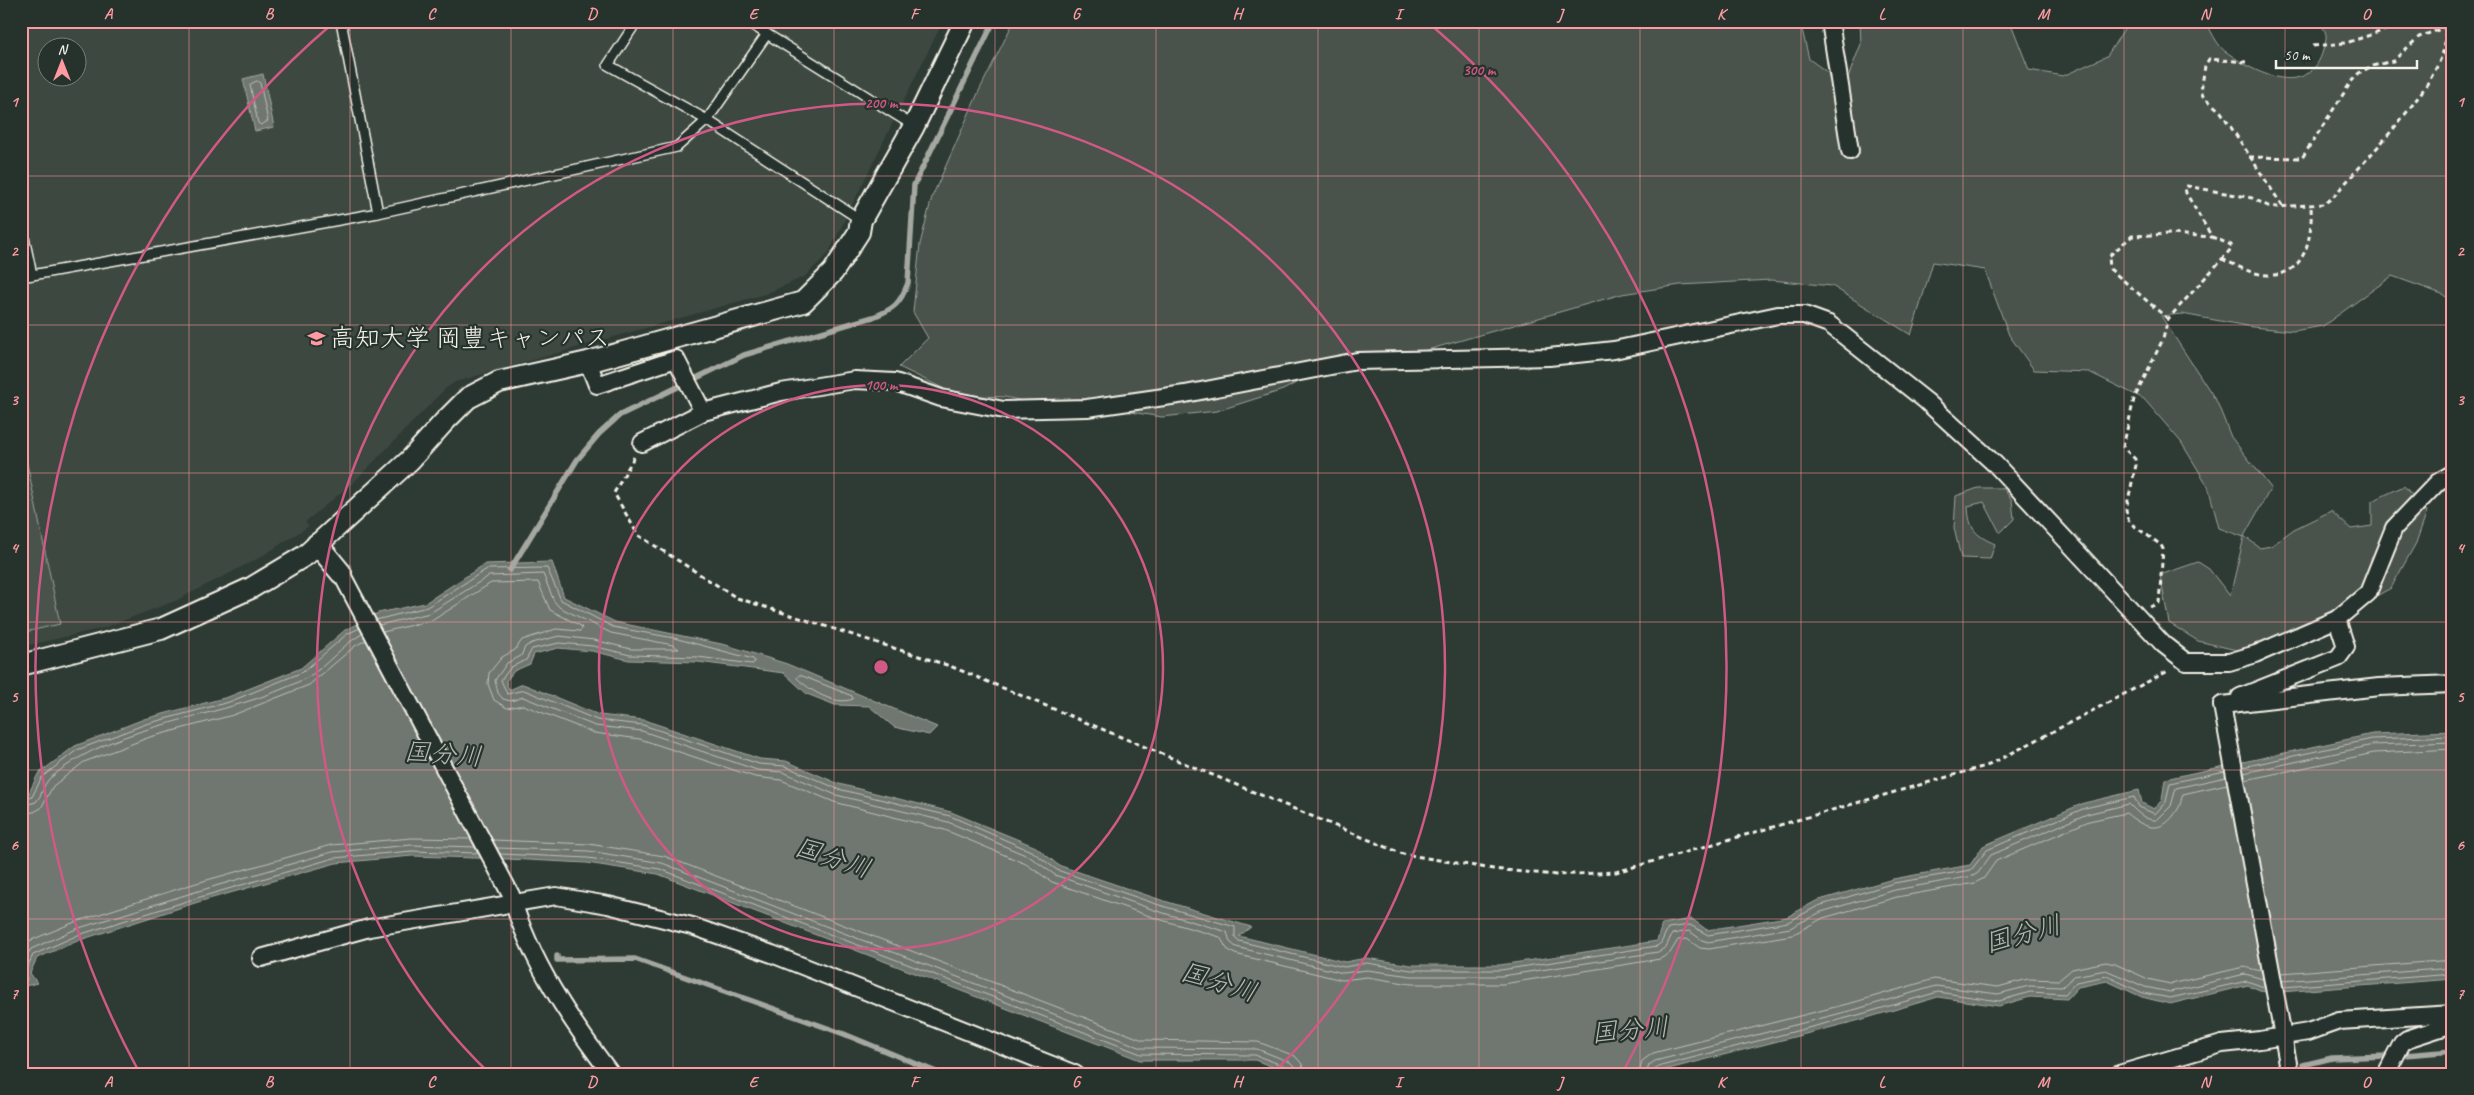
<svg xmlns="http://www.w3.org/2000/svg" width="2474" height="1095" font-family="Caveat,'Klee One',sans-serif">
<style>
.built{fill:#3c4841;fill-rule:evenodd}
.green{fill:#48524c;stroke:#9ea29a}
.water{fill:#6f7770;stroke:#a4a8a0}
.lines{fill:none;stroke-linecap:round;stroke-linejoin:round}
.shore{stroke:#bfc0b8;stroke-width:1}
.stream{stroke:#a4a8a0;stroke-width:5.5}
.service-casing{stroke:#f4f1e8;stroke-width:12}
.minor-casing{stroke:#f4f1e8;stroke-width:20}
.tertiary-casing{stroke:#f4f1e8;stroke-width:24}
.path{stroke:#f4f1e8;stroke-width:3;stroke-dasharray:5 4;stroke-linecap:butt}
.service{stroke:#26332d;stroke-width:9}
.minor{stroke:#26332d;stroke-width:16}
.tertiary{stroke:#26332d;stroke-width:20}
.grid{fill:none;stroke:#ff9aa2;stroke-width:1;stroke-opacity:0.55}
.ring{fill:none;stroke:#d15985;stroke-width:2.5}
.labels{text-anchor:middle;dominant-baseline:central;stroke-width:4.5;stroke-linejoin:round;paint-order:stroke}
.poi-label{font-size:25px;fill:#f4f1e8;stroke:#26332d;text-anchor:start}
.water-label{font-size:26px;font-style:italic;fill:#b8bab2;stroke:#26332d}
.centre{fill:#d15985;stroke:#26332d;stroke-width:2.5}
.ring-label{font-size:15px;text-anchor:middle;font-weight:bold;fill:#d15985;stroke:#26332d;stroke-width:4.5;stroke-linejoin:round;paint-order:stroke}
.neatline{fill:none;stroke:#ff9aa2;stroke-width:2}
.grid-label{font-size:16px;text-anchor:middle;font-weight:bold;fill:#ff9aa2}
</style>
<rect width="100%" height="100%" fill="#2e3b34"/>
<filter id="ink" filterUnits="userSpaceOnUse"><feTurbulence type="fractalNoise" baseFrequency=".02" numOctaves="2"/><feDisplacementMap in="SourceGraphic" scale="10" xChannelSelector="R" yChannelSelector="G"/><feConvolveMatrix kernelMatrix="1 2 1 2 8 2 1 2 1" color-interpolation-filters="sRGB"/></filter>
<g filter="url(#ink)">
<!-- built -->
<path class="built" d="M21 21H943L828 254 804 277 765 294 455 382 445 389 354 482 305 522 309 526 259 558 175 601 103 628 21 647ZM48 48H78V78H48Z"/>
<!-- green -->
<g class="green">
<path d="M1014 21H1800L1809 59 1845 85 1861 44 1860 21H2010L2029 70 2063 76 2107 56 2129 21H2209L2208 26C2212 33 2215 40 2220 46 2223 51 2230 54 2235 58 2262 77 2311 96 2323 50 2328 36 2328 30 2315 21H2453V302L2442 294 2392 276 2323 326 2293 331 2253 327 2182 314 2161 316 2217 402 2231 437 2271 488 2244 536 2260 548 2271 546 2294 529 2331 511 2351 529 2372 526V501L2404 486 2427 511 2416 543 2391 588 2351 610 2249 653 2198 641 2169 623 2160 575 2198 562 2209 569 2230 596 2244 537 2219 528 2208 486 2181 442 2144 399 2089 372 2034 370 2009 335 1985 270 1933 262 1911 335 1832 286 1771 280 1680 285 1622 294 1417 353 1316 372 1283 390 1217 411 1162 417 1106 408 1050 407 1005 397 957 395 899 367 928 338 913 312 920 244 932 197 979 91Z"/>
<path d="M21 434 60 624 21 633Z"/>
<path d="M1978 488H2003L2012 500 2014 519 2000 533 1984 502 1968 506C1969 529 1975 535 1995 544L1990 559 1961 558 1954 528 1956 496Z"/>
</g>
<!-- water -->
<g class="water">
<path d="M263 74 274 127 255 131 243 79Z"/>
<path d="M552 562 564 597 615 622 726 645 787 664 937 727 929 735 894 727 869 706 835 705 807 694 784 673 698 662 629 660 592 651 558 648 534 654 530 664 514 671 506 681 509 690 523 684 599 715 644 720 760 759 786 761 839 784 951 812 1036 847 1058 865 1161 900 1251 927 1239 936 1345 962 1366 958 1411 965H1500L1657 941 1662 924 1692 919 1707 930 1787 917 1816 901 1893 879 1970 865 1983 846 2084 803 2139 790 2142 803 2154 809 2162 800 2165 779 2372 734 2453 731V979L2267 993 2248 985 2170 1004 2142 997 2107 981 2078 987 2067 999 2030 997 1999 1006 1938 997 1860 1020 1649 1074H1291L1255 1060H1140L658 874 587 863 508 859 412 856 336 863 198 902 80 940 37 958 30 973 37 983 21 987V795L29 793 38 774 75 746 144 719 228 697 301 668 345 630 378 613 425 603 485 564Z"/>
</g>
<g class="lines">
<!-- shore -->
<g class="shore">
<path d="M257 81 260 83 268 121 261 125 258 123 250 85Z"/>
<path d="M376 620 427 607 487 569 547 568 561 600 613 627 674 638 753 659 755 662 752 664 698 657 630 655 593 646 559 643 532 649 526 660 511 667 501 680 507 694 524 690 597 720 643 725 759 764 785 766 838 789 950 816 1033 852 1057 870 1159 905 1235 927V937L1239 941 1344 967 1367 963 1411 970H1501L1657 946 1661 943 1668 928 1690 925 1708 935 1788 922 1818 906 1894 883 1971 870 1987 850 2085 808 2134 797 2139 807 2155 814 2166 802 2170 783 2225 771"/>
<path d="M379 625 430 613 489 576 543 574 554 601 559 607 611 633 673 645 679 649H631L594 640 559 636 532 643 525 647 521 656 507 663 495 680 498 693 503 699 511 701 523 697 595 726 642 731 757 770 783 772 836 795 948 822 1030 857 1055 875 1157 911 1227 932 1230 942 1236 947 1343 973 1367 970 1411 976H1502L1658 952 1666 947 1672 934 1689 931 1702 940 1708 942 1790 928 1821 912 1895 890 1973 876 1978 873 1991 855 2087 814 2129 804C2137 812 2145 821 2157 820L2171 806 2176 788 2226 777"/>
<path d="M383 632 433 620 491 583 538 582 550 610 581 626 582 629 580 631 556 629 522 640 515 650 502 657 489 673 488 684 494 700 507 708 523 705 594 733 640 739 755 777 781 780 834 802 945 830 1026 864 1052 882 1155 918 1220 937 1227 949 1235 954 1342 980 1367 977 1411 984H1503L1660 959 1670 953 1678 940 1687 939 1700 948 1709 949 1792 935 1823 918 1897 897 1975 883 1984 878 1996 861 2089 821 2126 813C2145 829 2162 836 2178 809 2181 805 2181 799 2183 794L2227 784"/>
<path d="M800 675 852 696 853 699C835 706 810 691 797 678Z"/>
<path d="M2243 767 2372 739 2453 736"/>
<path d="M2244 773 2373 745 2453 742"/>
<path d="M2245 780 2374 753 2453 749"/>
<path d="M21 799 32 797 42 777 77 750 146 724 229 702 303 672 347 634 360 628"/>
<path d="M21 806 36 802C42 796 43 785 49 779 120 718 225 721 306 678 327 667 341 645 362 634"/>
<path d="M21 813 34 812 41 808 53 786 84 762 150 737 233 715 309 685 355 646 366 640"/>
<path d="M493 840 589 844 664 856 1143 1040 1258 1042 1295 1056 1302 1064 1304 1074"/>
<path d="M497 848 589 851 662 863 1142 1048 1257 1049 1290 1062 1295 1067 1296 1074"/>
<path d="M500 854 588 858 660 869 1141 1054 1255 1055 1287 1067 1290 1074"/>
<path d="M21 948 29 941 75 922 193 884 331 845 412 838 471 839"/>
<path d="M21 965 31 949 76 929 195 892 332 852 412 845 475 847"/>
<path d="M2281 973 2453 960"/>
<path d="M2282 981 2453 968"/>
<path d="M21 982 27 980 25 972 33 955 78 935 197 898 334 858 412 851 478 853"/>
<path d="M2283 987 2453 974"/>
<path d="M1639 1074 1642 1061 1653 1053 1855 1002 1934 979 1998 987 2028 979 2059 980 2072 969 2106 962 2115 964 2148 979 2170 984 2244 967 2261 971"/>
<path d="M1646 1074 1649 1065 1655 1061 1857 1009 1936 986 1998 994 2029 986 2062 987 2074 976 2106 970 2145 987 2170 992 2245 974 2263 979"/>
<path d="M1653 1074 1657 1067 1858 1015 1938 992 1999 1001 2030 992 2065 994 2076 982 2107 976 2143 993 2170 998 2247 981 2264 987"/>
</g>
<!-- stream -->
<g class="stream">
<path d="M510 570 577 460 599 434 620 415 744 355 873 317C894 309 900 304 908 283L914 185 994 21"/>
<path d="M557 956V960L635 959 844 1034 941 1074"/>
<path d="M2405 1055 2453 1051"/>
<path d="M2303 1065 2332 1058 2387 1056"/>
<path d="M2265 1074 2279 1070"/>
</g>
<defs>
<g id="service">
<path d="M341 21 378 213"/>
<path d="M637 21 608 65 707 120 861 220"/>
<path d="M746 21 914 126"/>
<path d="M21 223 32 275"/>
<path d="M21 277 378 213 677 147 707 120 767 34"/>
</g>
<g id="minor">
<path d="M1830 21 1850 151"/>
<path d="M588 362 597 385 676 359 703 412 781 392 855 380 895 382 941 398 1004 410 1087 408 1185 394 1357 361 1549 357 1614 350 1778 315H1804L1829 324 1926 401 1996 465 2163 644 2186 662H2229L2256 654 2337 619 2368 593 2394 528 2438 482 2453 473"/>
<path d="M642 443 703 412"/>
<path d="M341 573 511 895C530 961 570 1020 611 1074"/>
<path d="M2240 697 2338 658 2346 647 2337 619"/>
<path d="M2222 705 2290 1074"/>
<path d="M2222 705 2379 687 2453 684"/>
<path d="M261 958 369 928 556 896 608 905 692 926 772 954 1075 1074"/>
<path d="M2119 1074 2222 1044 2260 1040 2308 1032 2339 1021 2453 1014"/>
<path d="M2386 1074 2402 1043 2407 1039 2453 1024"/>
</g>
<g id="tertiary">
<path d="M317 544 341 573"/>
<path d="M21 665 161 629 251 588 306 555 410 460 444 422 468 398 499 382 588 362 803 302 833 272 859 232 861 220 914 126 965 21"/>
</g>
</defs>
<!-- service casing -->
<use href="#service" class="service-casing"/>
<!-- minor casing -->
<use href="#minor" class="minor-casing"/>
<!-- tertiary casing -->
<use href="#tertiary" class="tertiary-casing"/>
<!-- path -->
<g class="path">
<path d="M2313 46 2346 43 2413 21"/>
<path d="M2443 51 2453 68"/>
<path d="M2246 62 2209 59 2205 66 2201 91 2203 96 2221 112 2283 207"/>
<path d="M2448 115 2453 104"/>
<path d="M2249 157 2302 158 2351 82 2359 73 2372 66 2393 61 2419 37 2446 27"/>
<path d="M2222 259C2233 264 2244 270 2255 273 2302 285 2313 243 2311 206"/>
<path d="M2168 319 2110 269 2109 256 2132 236 2172 234 2212 237"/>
<path d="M634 457 614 493 638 535 737 598 950 666 1403 854 1493 869 1556 875 1616 872 1989 765 2170 670"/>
<path d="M2150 607 2159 603 2163 549 2161 545 2130 523 2127 517 2126 509 2136 465 2135 459 2123 447 2134 399 2163 339 2168 319 2232 248 2231 245 2212 237 2186 193 2185 187 2187 186 2252 198 2268 206 2277 207 2324 204 2333 197C2364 161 2429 96 2443 52 2446 43 2445 31 2446 21"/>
</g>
<!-- service -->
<use href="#service" class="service"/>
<!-- minor -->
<use href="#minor" class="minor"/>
<!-- tertiary -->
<use href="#tertiary" class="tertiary"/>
</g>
</g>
<!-- grid -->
<path class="grid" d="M189 21V1074M350 21V1074M511 21V1074M673 21V1074M834 21V1074M995 21V1074M1156 21V1074M1318 21V1074M1479 21V1074M1640 21V1074M1801 21V1074M1963 21V1074M2124 21V1074M2285 21V1074M21 176H2453M21 325H2453M21 473H2453M21 622H2453M21 770H2453M21 919H2453"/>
<!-- distance rings -->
<g class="ring">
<circle cx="881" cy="667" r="282"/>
<path d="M489 1073A564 564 0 1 1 1273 1073"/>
<path d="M138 1070A845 845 0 0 1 332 24M1430 24A845 845 0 0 1 1624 1070"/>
</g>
<!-- icons -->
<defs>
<symbol id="university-bare" viewBox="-9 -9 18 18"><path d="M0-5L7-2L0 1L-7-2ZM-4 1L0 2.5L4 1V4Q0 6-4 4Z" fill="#ff9aa2" stroke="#26332d" stroke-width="2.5" paint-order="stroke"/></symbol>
</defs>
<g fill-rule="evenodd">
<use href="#university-bare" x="304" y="326" width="25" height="25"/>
</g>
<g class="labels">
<!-- poi labels -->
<g class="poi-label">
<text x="330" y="338">高知大学 岡豊キャンパス</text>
</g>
<!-- water labels -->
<g class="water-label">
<text transform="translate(443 754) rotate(4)">国分川</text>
<text transform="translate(833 858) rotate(18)">国分川</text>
<text transform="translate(2023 934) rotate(-15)">国分川</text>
<text transform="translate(1219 982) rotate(17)">国分川</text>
<text transform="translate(1630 1030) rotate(-5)">国分川</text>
</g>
</g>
<circle cx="881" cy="667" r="8" class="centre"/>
<g class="ring-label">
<text x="1479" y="75">300 m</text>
<text x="881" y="108">200 m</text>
<text x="881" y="390">100 m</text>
</g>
<!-- margin -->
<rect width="2474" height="1095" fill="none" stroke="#26332d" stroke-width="55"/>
<!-- north arrow -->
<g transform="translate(62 62)"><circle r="24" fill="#26332d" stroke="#787f78"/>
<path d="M0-4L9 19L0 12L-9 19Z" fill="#ff9aa2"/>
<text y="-8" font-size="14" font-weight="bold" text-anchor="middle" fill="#f4f1e8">N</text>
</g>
<!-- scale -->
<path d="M2276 60v8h141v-8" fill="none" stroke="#f4f1e8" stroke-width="2.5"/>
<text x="2284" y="60" font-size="15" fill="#f4f1e8" stroke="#26332d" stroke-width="4" paint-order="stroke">50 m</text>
<rect x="28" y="28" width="2418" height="1040" class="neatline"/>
<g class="grid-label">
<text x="108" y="19">A</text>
<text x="269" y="19">B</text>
<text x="431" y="19">C</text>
<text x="592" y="19">D</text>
<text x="753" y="19">E</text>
<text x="914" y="19">F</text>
<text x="1076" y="19">G</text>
<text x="1237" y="19">H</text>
<text x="1398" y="19">I</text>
<text x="1560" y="19">J</text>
<text x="1721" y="19">K</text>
<text x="1882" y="19">L</text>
<text x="2043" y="19">M</text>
<text x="2205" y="19">N</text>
<text x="2366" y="19">O</text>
<text x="14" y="107">1</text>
<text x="2460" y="107">1</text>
<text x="14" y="256">2</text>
<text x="2460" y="256">2</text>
<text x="14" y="405">3</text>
<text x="2460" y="405">3</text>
<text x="14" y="553">4</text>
<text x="2460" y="553">4</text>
<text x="14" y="702">5</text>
<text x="2460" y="702">5</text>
<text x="14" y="850">6</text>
<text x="2460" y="850">6</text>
<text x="14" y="999">7</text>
<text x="2460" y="999">7</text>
<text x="108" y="1087">A</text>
<text x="269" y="1087">B</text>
<text x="431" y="1087">C</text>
<text x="592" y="1087">D</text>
<text x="753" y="1087">E</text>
<text x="914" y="1087">F</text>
<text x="1076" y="1087">G</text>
<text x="1237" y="1087">H</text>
<text x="1398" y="1087">I</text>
<text x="1560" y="1087">J</text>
<text x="1721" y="1087">K</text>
<text x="1882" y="1087">L</text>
<text x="2043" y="1087">M</text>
<text x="2205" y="1087">N</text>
<text x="2366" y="1087">O</text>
</g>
</svg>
